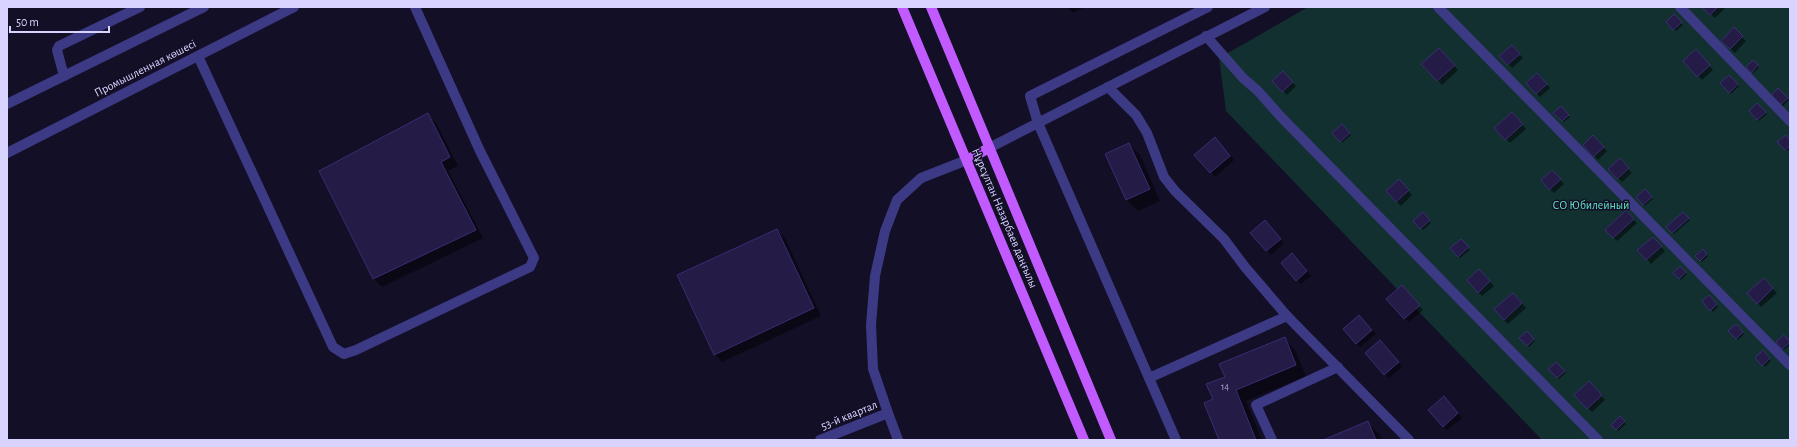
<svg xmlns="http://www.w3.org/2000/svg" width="1797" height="447" font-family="'Alegreya Sans',sans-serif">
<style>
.green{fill:#12302f}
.shadow{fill:#0007}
.building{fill:#241b47;stroke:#3b2d73}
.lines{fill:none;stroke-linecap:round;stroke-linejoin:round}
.minor{stroke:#3d3a85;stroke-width:10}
.major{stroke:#c25bff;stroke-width:10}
.labels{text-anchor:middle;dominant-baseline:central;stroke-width:3;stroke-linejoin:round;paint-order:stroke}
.number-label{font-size:10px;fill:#aca6d1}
.street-label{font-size:12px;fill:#d9d4ff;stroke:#130f26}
.park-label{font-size:12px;fill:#5fe0c0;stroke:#130f26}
</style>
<rect width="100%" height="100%" fill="#130f26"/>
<!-- green -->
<path class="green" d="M1308 7H1790V440H1542L1226 111 1219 58Z"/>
<!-- shadow -->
<g class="shadow">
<path d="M1067 7H1085L1073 13Z"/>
<path d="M1703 7H1726L1715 18Z"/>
<path d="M1674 16 1683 25 1676 31 1667 22Z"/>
<path d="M1734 29 1746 41 1735 53 1722 41Z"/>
<path d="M1512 46 1523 58 1512 68 1501 56Z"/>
<path d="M1696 51 1713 70 1702 80 1698 76Z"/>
<path d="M1443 53 1458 70 1442 85 1423 64Z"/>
<path d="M1753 61 1759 68 1753 73 1747 67Z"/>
<path d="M1283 73 1296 86 1287 95 1274 81Z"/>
<path d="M1729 76 1739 86 1731 94 1721 83Z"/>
<path d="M1541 78 1550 88 1540 97 1527 83Z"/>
<path d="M1778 90 1789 100 1783 106 1772 96Z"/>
<path d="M1757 104 1767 114 1759 121 1750 111Z"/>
<path d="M1561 107 1570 117 1564 122 1555 113Z"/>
<path d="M428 115 436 123 458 166 448 171 483 238 382 287 374 279 320 172Z"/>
<path d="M1516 117 1526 129 1510 143 1496 128Z"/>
<path d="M1342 125 1351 135 1342 143 1333 133Z"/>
<path d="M1593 137 1607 151 1598 160 1584 145Z"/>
<path d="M1790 141V149L1787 151 1779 142Z"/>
<path d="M1219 143 1234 160 1215 177 1196 155Z"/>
<path d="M1129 144 1140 155 1160 201 1138 211 1127 200 1106 154Z"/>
<path d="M1620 160 1632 173 1622 182 1609 169Z"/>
<path d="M1556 175 1564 184 1554 193 1550 189Z"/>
<path d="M1402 184 1412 195 1401 206 1387 191Z"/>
<path d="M1645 191 1653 199 1645 206 1638 197Z"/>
<path d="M1626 212 1637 223 1617 241 1606 230Z"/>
<path d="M1683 213 1690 220 1674 234 1668 228Z"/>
<path d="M1423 214 1431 223 1423 230 1415 221Z"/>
<path d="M1269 226 1284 243 1271 255 1252 233Z"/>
<path d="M777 230 785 238 821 316 722 362 714 354Z"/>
<path d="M1653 238 1665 251 1651 264 1639 250Z"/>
<path d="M1461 240 1470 250 1460 258 1451 249Z"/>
<path d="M1703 250 1708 256 1702 262 1696 256Z"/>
<path d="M1296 259 1311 276 1301 284 1282 263Z"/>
<path d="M1680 268 1687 274 1681 280 1675 273Z"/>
<path d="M1483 274 1494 286 1482 296 1478 292Z"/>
<path d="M1764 280 1777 293 1761 307 1749 293Z"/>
<path d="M1406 290 1423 310 1409 322 1388 299Z"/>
<path d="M1709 296 1718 307 1713 312 1703 301Z"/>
<path d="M1517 298 1526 308 1508 324 1504 320Z"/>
<path d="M1363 320 1376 334 1360 347 1356 343Z"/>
<path d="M1736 325 1744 334 1738 340 1730 331Z"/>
<path d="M1527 332 1535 341 1529 347 1521 338Z"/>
<path d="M1784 336 1790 342V345L1784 350 1777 342Z"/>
<path d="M1284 339 1295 350 1306 376 1246 401 1262 440H1220L1214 400 1226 378Z"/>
<path d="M1384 345 1402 367 1389 378 1385 374Z"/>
<path d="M1763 352 1771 361 1765 367 1756 358Z"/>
<path d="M1556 363 1566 373 1559 379 1550 369Z"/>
<path d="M1593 387 1605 400 1592 412 1588 408Z"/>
<path d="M1448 401 1462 418 1447 430 1443 426Z"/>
<path d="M1620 418 1626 424 1618 431 1612 425Z"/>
<path d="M1368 423 1379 434 1382 440H1326Z"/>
</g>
<!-- building -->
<g class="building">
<path d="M1702 7H1718L1710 15Z"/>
<path d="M1674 14 1682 22 1673 30 1666 22Z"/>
<path d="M1734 27 1743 36 1730 49 1721 41Z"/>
<path d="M1512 45 1520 54 1507 65 1499 56Z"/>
<path d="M1439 48 1455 65 1437 81 1421 64Z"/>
<path d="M1696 49 1710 65 1697 77 1683 61Z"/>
<path d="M1753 60 1758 65 1751 73 1746 67Z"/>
<path d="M1283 71 1293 82 1282 92 1272 81Z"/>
<path d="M1537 73 1547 84 1536 94 1526 83Z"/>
<path d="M1729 75 1738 84 1729 93 1720 83Z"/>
<path d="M1778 88 1788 98 1780 105 1771 96Z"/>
<path d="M1757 103 1766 112 1757 120 1749 111Z"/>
<path d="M1561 106 1569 115 1562 121 1553 113Z"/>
<path d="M1512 112 1523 124 1505 140 1494 128Z"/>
<path d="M428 113 450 157 441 162 476 230 373 279 319 171Z"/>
<path d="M1342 124 1350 133 1340 142 1332 133Z"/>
<path d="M1593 135 1604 147 1593 157 1583 145Z"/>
<path d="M1786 135 1790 140V146L1785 150 1777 142Z"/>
<path d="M1215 137 1230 156 1210 173 1194 155Z"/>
<path d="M1129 143 1150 189 1126 200 1105 154Z"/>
<path d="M1620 158 1629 168 1617 179 1608 169Z"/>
<path d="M1552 170 1561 179 1549 190 1541 180Z"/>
<path d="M1399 179 1409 190 1396 202 1386 191Z"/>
<path d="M1645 189 1652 197 1643 205 1636 197Z"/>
<path d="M1626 210 1634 219 1613 238 1605 230Z"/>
<path d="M1423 212 1430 220 1420 229 1413 221Z"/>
<path d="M1683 212 1689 218 1672 233 1666 227Z"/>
<path d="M1265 220 1281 239 1266 251 1250 233Z"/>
<path d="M777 229 814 308 714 355 677 275Z"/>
<path d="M1653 237 1662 246 1646 260 1637 250Z"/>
<path d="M1461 239 1469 247 1458 257 1450 248Z"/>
<path d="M1703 249 1707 254 1700 261 1695 256Z"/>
<path d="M1292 253 1307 271 1296 281 1281 263Z"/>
<path d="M1680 266 1686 272 1679 279 1673 273Z"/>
<path d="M1479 269 1490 281 1478 293 1467 280Z"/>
<path d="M1764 278 1773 288 1757 304 1747 293Z"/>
<path d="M1402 285 1420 305 1404 319 1386 299Z"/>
<path d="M1513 293 1522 303 1504 320 1494 309Z"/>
<path d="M1709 295 1717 304 1710 311 1702 301Z"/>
<path d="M1359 315 1372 330 1356 344 1343 329Z"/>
<path d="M1736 324 1743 332 1736 339 1728 331Z"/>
<path d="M1527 331 1534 339 1527 346 1519 338Z"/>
<path d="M1784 335 1790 342 1782 349 1776 342Z"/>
<path d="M1285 337 1296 365 1236 390 1256 440H1219L1204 403 1213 399 1206 384 1225 377 1219 364Z"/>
<path d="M1380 340 1399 362 1384 375 1365 353Z"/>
<path d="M1763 350 1770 358 1762 366 1755 358Z"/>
<path d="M1556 362 1565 371 1557 378 1548 369Z"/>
<path d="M1589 381 1602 395 1587 409 1574 395Z"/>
<path d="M1444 396 1458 413 1443 427 1428 410Z"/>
<path d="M1620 416 1625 421 1616 430 1611 425Z"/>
<path d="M1368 421 1376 440H1323Z"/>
</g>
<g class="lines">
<!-- minor -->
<g class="minor">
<path d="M1438 7 1790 365"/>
<path d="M1680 7 1790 121"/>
<path d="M1206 36 1243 78 1258 91 1281 117 1598 440"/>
<path d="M198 56 333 347 344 354 356 350 530 267 534 258 480 151 415 7"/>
<path d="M64 76 57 50 59 46 140 7"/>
<path d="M1108 87 1136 115 1147 133 1164 177 1175 191 1224 239 1245 267 1287 316 1409 440"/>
<path d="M7 104 204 7"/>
<path d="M989 148 1265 7"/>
<path d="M7 153 294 7"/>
<path d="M1149 378 1287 316"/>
<path d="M820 440 888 413"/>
<path d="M898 440 888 413 873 369 871 325 875 276 885 231 897 200 921 178 967 160"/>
<path d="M1176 440 1038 123 1030 96 1208 7"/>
<path d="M1272 440 1256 405 1338 367"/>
</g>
<!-- major -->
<g class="major">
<path d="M902 7 1084 440"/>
<path d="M931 7 1111 440"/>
<path d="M967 160 989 148"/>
</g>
</g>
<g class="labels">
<!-- number labels -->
<g class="number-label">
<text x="1225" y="387">14</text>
</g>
<!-- street labels -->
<g class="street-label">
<text transform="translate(145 68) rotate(-27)">Промышленная көшесі</text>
<text transform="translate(1005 218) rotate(67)">Нұрсұлтан Назарбаев даңғылы</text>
<text transform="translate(849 415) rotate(-22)">53-й квартал</text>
</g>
<!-- park labels -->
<g class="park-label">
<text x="1591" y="205">СО Юбилейный</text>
</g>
</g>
<!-- border -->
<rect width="1797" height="447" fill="none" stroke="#d9d4ff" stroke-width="16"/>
<!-- scale -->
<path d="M10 26v6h99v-6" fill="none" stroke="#d9d4ff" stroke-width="2"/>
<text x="16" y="26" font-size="12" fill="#d9d4ff" stroke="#130f26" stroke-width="3" paint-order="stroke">50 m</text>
</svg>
